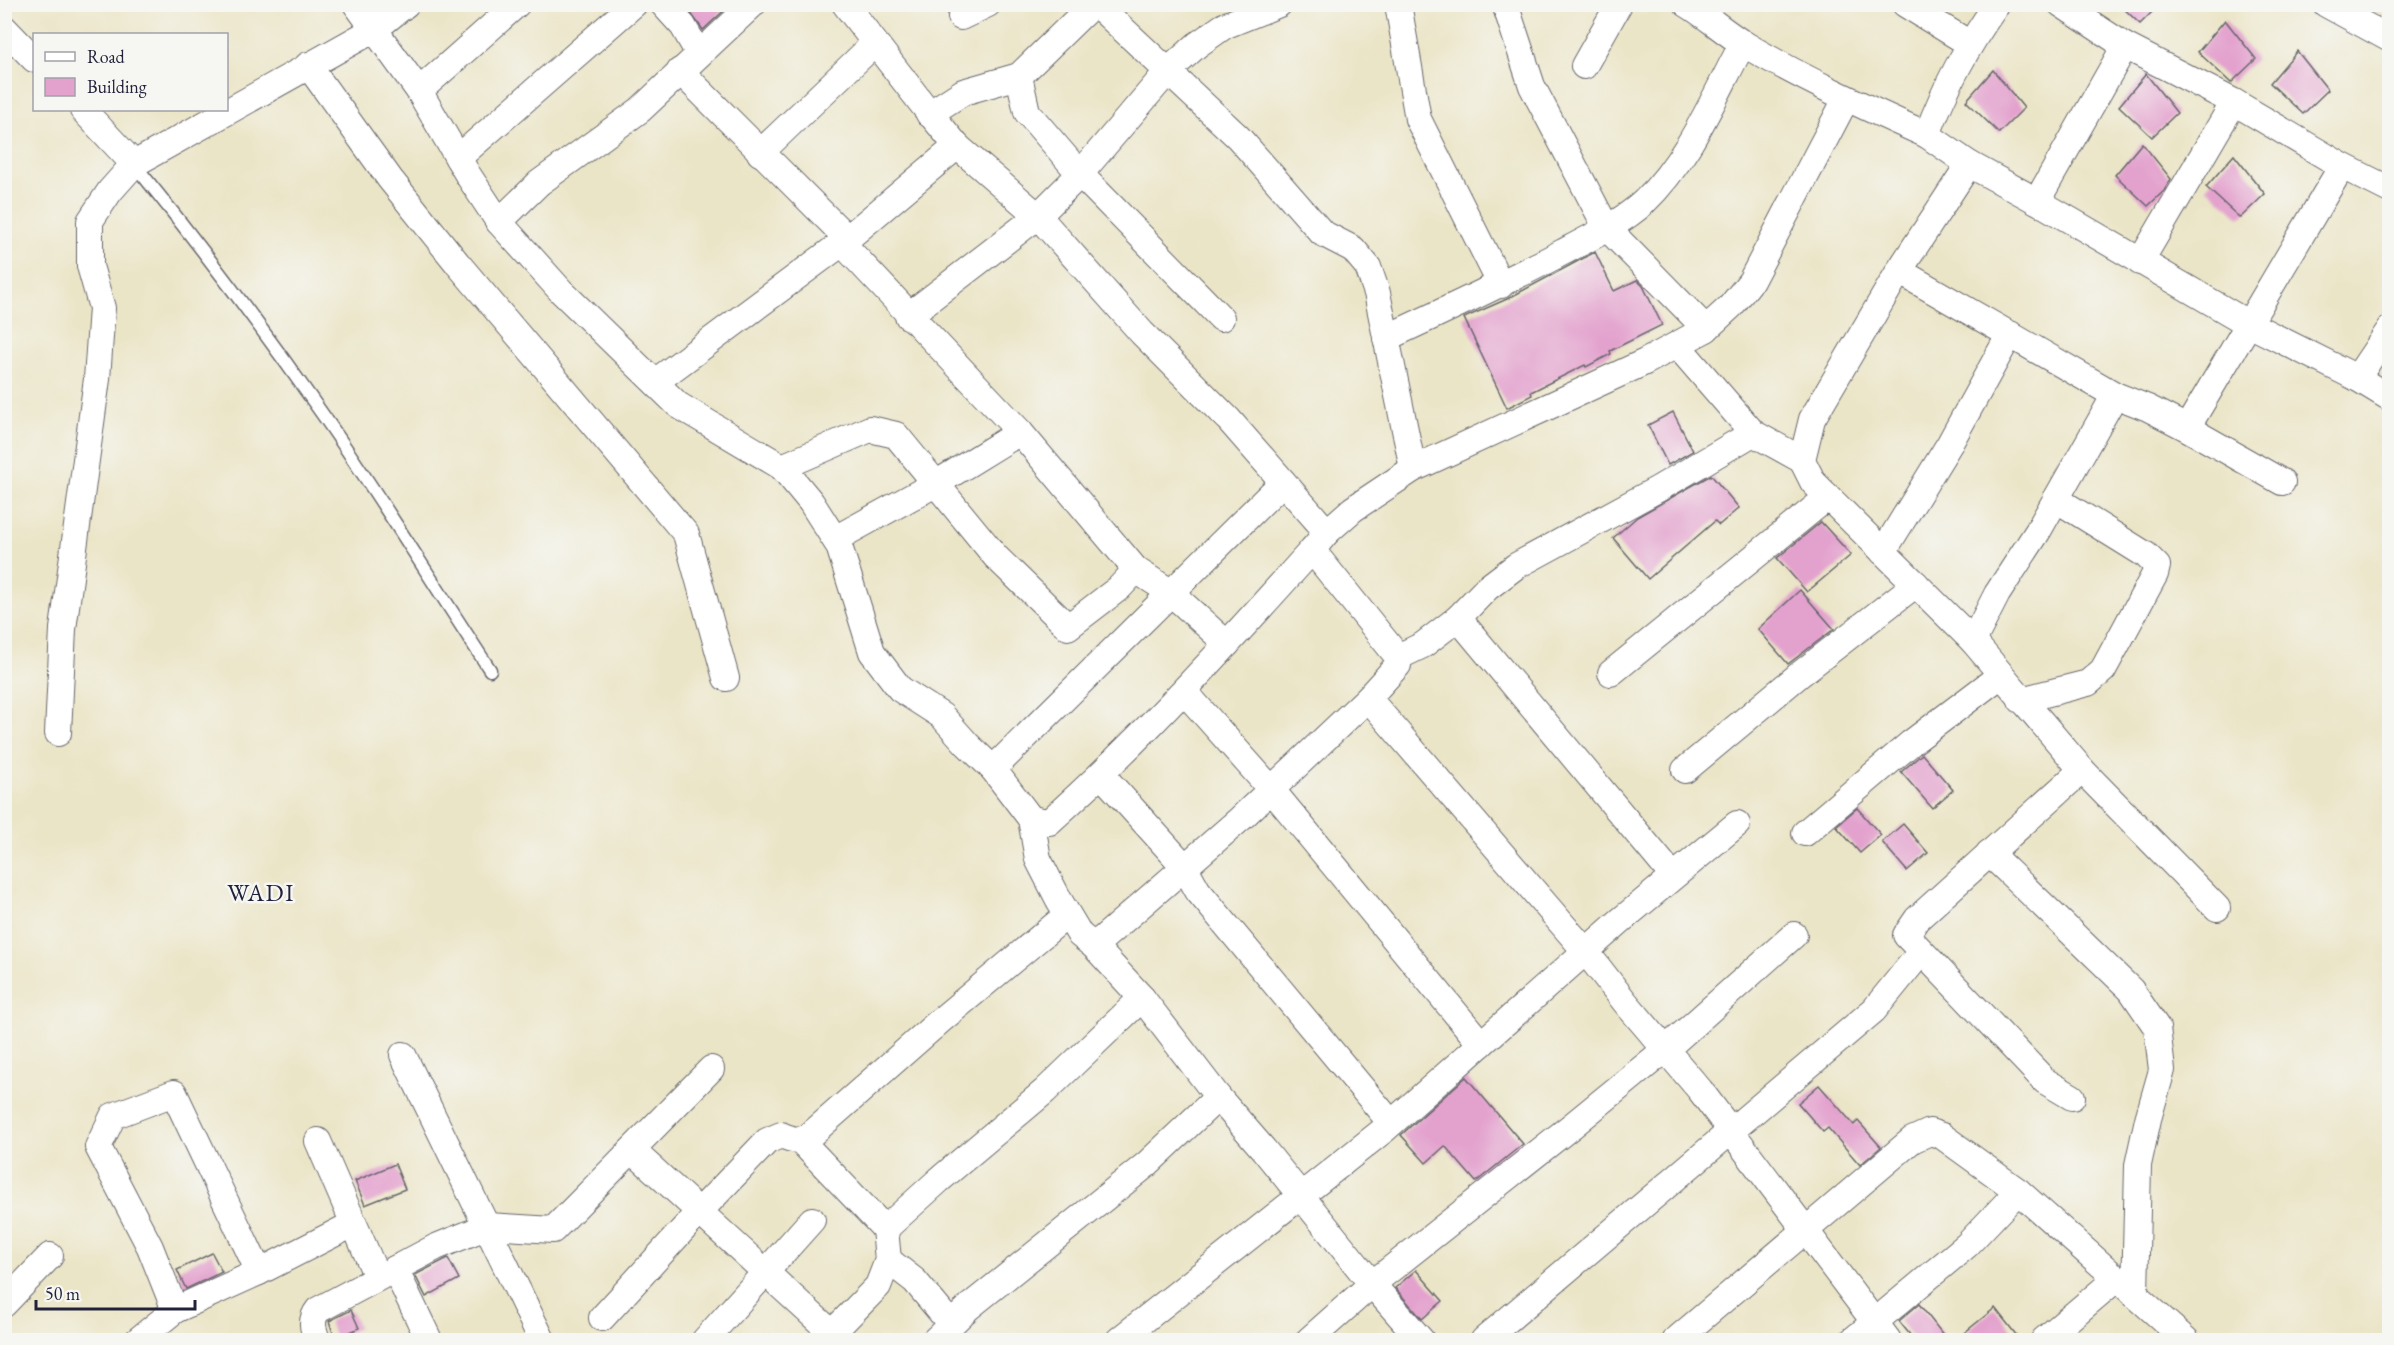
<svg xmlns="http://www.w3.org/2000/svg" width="2394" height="1345" font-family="'EB Garamond',serif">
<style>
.building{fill:#e3a2ce}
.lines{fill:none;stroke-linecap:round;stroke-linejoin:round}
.service-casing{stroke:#68666c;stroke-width:15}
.minor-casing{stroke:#68666c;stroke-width:28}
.service{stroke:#fff;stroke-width:12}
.minor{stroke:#fff;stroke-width:26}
.labels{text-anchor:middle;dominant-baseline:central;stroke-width:5;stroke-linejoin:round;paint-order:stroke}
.quarter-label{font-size:24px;letter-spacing:1.5px;fill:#22223b;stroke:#f6f6f2}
</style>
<rect width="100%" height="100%" fill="#f6f6f2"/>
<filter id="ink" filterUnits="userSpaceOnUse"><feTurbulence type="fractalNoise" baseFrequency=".0167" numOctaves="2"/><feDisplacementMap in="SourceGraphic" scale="12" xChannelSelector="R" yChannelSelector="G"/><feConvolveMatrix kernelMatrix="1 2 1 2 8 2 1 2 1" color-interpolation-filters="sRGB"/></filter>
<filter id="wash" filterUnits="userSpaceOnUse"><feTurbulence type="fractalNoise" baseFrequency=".008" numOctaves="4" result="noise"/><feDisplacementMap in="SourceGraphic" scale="24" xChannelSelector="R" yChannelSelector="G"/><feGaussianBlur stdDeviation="1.35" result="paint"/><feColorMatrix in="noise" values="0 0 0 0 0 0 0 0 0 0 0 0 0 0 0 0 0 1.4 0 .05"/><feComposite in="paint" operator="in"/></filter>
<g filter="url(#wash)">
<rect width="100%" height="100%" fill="#ebe5c7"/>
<g id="blocks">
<!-- building -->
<g class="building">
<path d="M693 4H731L703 30 688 9Z"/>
<path d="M2119 4H2160L2140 24Z"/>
<path d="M2225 20 2256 59 2231 83 2198 52Z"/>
<path d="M2297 51 2328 90 2303 114 2270 83Z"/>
<path d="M1993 70 2024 108 1999 133 1966 101Z"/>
<path d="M2146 74 2177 113 2152 137 2119 106Z"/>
<path d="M2142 143 2171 179 2164 191 2148 206 2115 175Z"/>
<path d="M2234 155 2265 194 2240 218 2206 187Z"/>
<path d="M1595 252 1614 291 1637 280 1643 286 1662 325 1610 351 1611 354 1586 367 1585 365 1531 392 1532 395 1507 408 1464 318 1507 299Z"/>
<path d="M1673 412 1693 451 1668 465 1648 425Z"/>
<path d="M1711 475 1739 508 1719 525 1715 521 1648 579 1613 538 1637 517Z"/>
<path d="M1821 522 1851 555 1807 592 1777 558Z"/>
<path d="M1800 590 1834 629 1788 664 1758 629Z"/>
<path d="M1922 754 1953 790 1932 808 1901 772Z"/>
<path d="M1857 808 1881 835 1860 853 1836 826Z"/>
<path d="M1903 824 1928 853 1907 871 1882 842Z"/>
<path d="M1466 1077 1523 1144 1476 1182 1445 1146 1426 1163 1401 1135Z"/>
<path d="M1819 1085 1854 1125 1858 1121 1881 1147 1860 1165 1828 1128 1823 1132 1798 1103Z"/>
<path d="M395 1164 405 1189 365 1205 355 1181Z"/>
<path d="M212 1253 222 1272 186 1289 177 1270Z"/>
<path d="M448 1258 459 1279 426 1297 415 1275Z"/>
<path d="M1416 1270 1443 1301 1422 1319 1395 1288Z"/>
<path d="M1919 1304 1948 1341H1915L1899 1321Z"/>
<path d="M1995 1308 2021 1341H1954Z"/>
<path d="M351 1310 359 1328 335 1339 329 1321Z"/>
</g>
</g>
</g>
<g filter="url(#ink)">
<use href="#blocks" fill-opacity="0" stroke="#68666c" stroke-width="1.5"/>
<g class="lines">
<defs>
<path id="service" d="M134 164C200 245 263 329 323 415 381 498 434 585 490 670"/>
<g id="minor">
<path d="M356 4 419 91 468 175 499 222 561 291 678 405 782 467 811 502 839 546 872 652 900 689 942 716 967 744 993 769 1031 819 1038 859 1059 900 1080 935 1094 946 1142 998 1218 1097 1264 1150 1372 1284 1421 1340"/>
<path d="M663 4 683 26 699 54"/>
<path d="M845 4 923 105 957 146 1038 216 1142 333 1229 420 1327 532"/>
<path d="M1096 4 1238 137 1322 233 1353 249 1368 267 1377 293 1413 469"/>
<path d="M1398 4 1418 119 1501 285"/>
<path d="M1505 4 1532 86 1606 227 1706 329"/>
<path d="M1687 4C1707 16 1724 32 1744 44 1803 79 1865 107 1927 135 1946 85 1966 48 1997 4"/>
<path d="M1905 4 1970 44"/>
<path d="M2061 4 2125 46 2234 102 2342 166 2390 190"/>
<path d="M2326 4 2390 39"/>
<path d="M961 17 988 4"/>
<path d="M4 28 34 59"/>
<path d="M308 65 390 179 458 264 686 534 726 678"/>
<path d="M1584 66 1619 4"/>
<path d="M680 71 847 238"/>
<path d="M1019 76 1027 112 1080 174 1221 318"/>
<path d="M419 91 517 4"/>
<path d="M83 110 134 164"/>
<path d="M929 114 963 92 1019 76 1093 4"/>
<path d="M1927 135 1969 164 2037 201 2249 324 2357 378 2390 329"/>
<path d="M760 153 874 44"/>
<path d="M458 158 634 4"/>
<path d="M1969 164 1899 271 1812 419 1802 460 1813 482 1973 641 2082 770 2217 908"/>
<path d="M2037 201 2125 46"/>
<path d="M499 222 539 183 640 110 753 4"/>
<path d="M842 243 1020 432 1136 570 1170 592 1227 644"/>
<path d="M2140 262 2234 102"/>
<path d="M1899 271 2115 395 2148 408 2187 428 2342 166"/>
<path d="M908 316 1038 216 1080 174 1168 71 1197 45 1224 26 1279 4"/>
<path d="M1386 338C1446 310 1505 283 1563 252 1588 239 1624 221 1644 202 1689 159 1714 97 1743 43"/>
<path d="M1677 345 1753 433 1802 460"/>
<path d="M2357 378 2390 398"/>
<path d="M655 382 842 243 957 146"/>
<path d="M2187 428 2282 482"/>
<path d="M782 467 870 429 896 435 996 557 1068 627 1119 588 1136 570"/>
<path d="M835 539 937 483 1020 432"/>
<path d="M1312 550 1327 532 1353 509 1413 469 1645 362 1706 329 1731 306 1751 281 1846 99"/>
<path d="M1883 552 1950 443 2010 334"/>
<path d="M1458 618 1673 876"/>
<path d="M1973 641 1997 594 2038 531 2115 395"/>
<path d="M1398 657 1423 645 1458 618 1487 588 1516 566 1658 489 1753 433"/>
<path d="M1611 673 1828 497"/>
<path d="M1184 691 1271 789 1481 1044"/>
<path d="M2021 700 2088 683 2103 670 2155 574 2157 566 2146 555 2056 499"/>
<path d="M58 733 63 629 97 379 102 308 90 266V221L110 191 134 164 375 29 406 4"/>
<path d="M993 769 1283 482"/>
<path d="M1685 770 1799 675 1916 584"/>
<path d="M1101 774 1184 866 1198 891 1391 1123"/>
<path d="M1031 819 1049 822C1143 738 1228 644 1312 550L1398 657V665L1368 698 1587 953 1625 1002 1700 1090 1888 1340"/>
<path d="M1805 833 1911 743 2001 675"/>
<path d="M1989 853 2131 990 2157 1028 2162 1070 2148 1119 2138 1165 2135 1295"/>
<path d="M1094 946 1240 819 1368 698"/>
<path d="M403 1055 542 1340"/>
<path d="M2072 1097 2045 1081 1906 935 1917 919 2082 770"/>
<path d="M318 1141 377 1277"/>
<path d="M801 1141 885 1229"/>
<path d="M633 1151 832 1333 825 1340"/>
<path d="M888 1260 915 1281 950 1323"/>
<path d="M395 1269 429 1340"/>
<path d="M4 1304 50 1256"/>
<path d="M175 1310 150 1247 98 1147 113 1116 174 1093 259 1272"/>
<path d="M602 1318 700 1211 767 1141 781 1135C791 1139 797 1142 808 1137L941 1020 1067 915"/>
<path d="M832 1333 878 1286 888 1260 885 1229 939 1180 1045 1091 1142 998"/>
<path d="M138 1340 175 1310 259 1272 353 1224"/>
<path d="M317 1340C313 1329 310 1320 318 1310L436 1247 488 1226 553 1230 711 1069"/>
<path d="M705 1340 812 1220"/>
<path d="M935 1340 969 1307 1147 1164 1218 1097"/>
<path d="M1119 1340 1385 1129 1620 921 1737 824"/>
<path d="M1309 1340 1372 1284 1573 1125 1666 1049 1794 935"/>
<path d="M1484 1340 1874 1010 1921 952"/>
<path d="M1676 1340 1912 1140 1930 1132 1942 1136 2018 1191 2186 1340"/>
<path d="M1853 1340 1967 1245 2018 1191"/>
<path d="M2044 1340 2116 1279"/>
</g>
</defs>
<!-- service casing -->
<use href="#service" class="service-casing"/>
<!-- minor casing -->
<use href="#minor" class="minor-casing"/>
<!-- service -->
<use href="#service" class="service"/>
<!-- minor -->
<use href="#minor" class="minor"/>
</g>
</g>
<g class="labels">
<!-- quarter labels -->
<g class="quarter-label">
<text x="261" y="892">WADI</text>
</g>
</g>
<!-- margin -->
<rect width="2394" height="1345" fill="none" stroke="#f6f6f2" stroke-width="24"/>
<!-- legend -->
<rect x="33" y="33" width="195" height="78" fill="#f6f6f2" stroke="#a1a1a9" stroke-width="1.5"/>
<rect x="45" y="52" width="30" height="9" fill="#ffffff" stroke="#a1a1a9" stroke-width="1.5"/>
<text x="87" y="63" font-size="18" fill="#22223b">Road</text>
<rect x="45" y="78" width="30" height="18" fill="#e3a2ce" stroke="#a1a1a9" stroke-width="1.5"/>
<text x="87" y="93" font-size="18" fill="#22223b">Building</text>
<!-- scale -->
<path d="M36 1300v9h159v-9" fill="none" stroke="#22223b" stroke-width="3"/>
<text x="45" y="1300" font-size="18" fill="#22223b" stroke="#f6f6f2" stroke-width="4.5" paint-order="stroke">50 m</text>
</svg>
